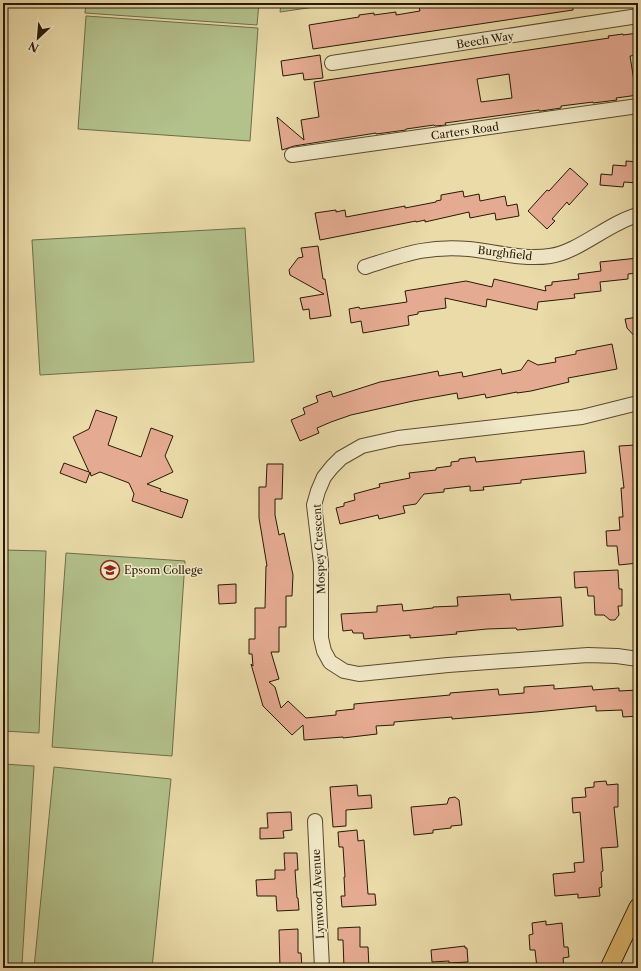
<svg xmlns="http://www.w3.org/2000/svg" width="641" height="971" font-family="'Libre Caslon Text',serif">
<style>
.green{fill:#b3c18b;stroke:#6e6e48}
.building{fill:#e5ab92;stroke:#291a05;fill-rule:evenodd}
.lines{fill:none;stroke-linecap:round;stroke-linejoin:round}
.minor-casing{stroke:#594a2e;stroke-width:16}
.major-casing{stroke:#291a05;stroke-width:19}
.minor{stroke:#f1e8c7;stroke-width:14}
.major{stroke:#e5be74;stroke-width:17}
.labels{text-anchor:middle;dominant-baseline:central;stroke-width:3;stroke-linejoin:round;paint-order:stroke}
.street-label{font-size:11px;fill:#291a05;stroke:#f1e8c7}
.poi-label{font-size:11px;fill:#291a05;stroke:#f1e8c7;text-anchor:start}
</style>
<rect width="100%" height="100%" fill="#eadba9"/>
<filter id="stains"><feTurbulence type="fractalNoise" baseFrequency=".005" numOctaves="4"/><feColorMatrix values="0 0 0 0 .2 0 0 0 0 .09 0 0 0 0 .02 0 0 0 .5 -.17"/></filter>
<radialGradient id="worn" r=".72"><stop offset=".6" stop-color="#630" stop-opacity="0"/><stop offset="1" stop-color="#630" stop-opacity=".3"/></radialGradient>
<!-- green -->
<g class="green">
<path d="M86 3H259L257 25 85 13Z"/>
<path d="M281 3H342L280 12Z"/>
<path d="M86 16 258 28 250 141 78 129Z"/>
<path d="M245 228 254 362 40 375 32 240Z"/>
<path d="M3 550 46 551 39 733 3 731Z"/>
<path d="M66 553 185 561 172 756 52 747Z"/>
<path d="M3 764 34 766 22 964 3 963Z"/>
<path d="M54 767 171 779 152 968H34Z"/>
</g>
<!-- building -->
<g class="building">
<path d="M442 3H573V10L313 49 309 25 359 17V15L374 13V15L396 12V15L420 11 419 7Z"/>
<path d="M638 33V55L630 56 634 81 638 80V95L616 98 617 100 593 103V102L561 106V108L541 111H539V110L445 123 446 125 435 126 434 125 406 129V130L376 134V133L294 146 282 150 277 117 304 140 301 120 319 117 314 82 542 48 609 38 608 36 623 34V35ZM509 74 512 98 481 102 477 79Z"/>
<path d="M320 55 323 78 304 80 303 73 283 76 281 61Z"/>
<path d="M626 161 638 162V183L624 182 623 187 600 185 601 174 612 175 613 165 626 166Z"/>
<path d="M570 168 588 184 569 205 567 202 552 219 555 221 547 229 528 211 547 190 549 191Z"/>
<path d="M463 191 464 197 479 194 480 201 505 196 507 206 517 204 519 216 496 220 495 213 470 218 469 212 425 222V220L416 222V221L320 240 315 213 336 210V212L345 210 346 217 405 206V208L436 202V201L441 200V195Z"/>
<path d="M318 246 323 279H325L331 316 310 319 309 309 303 310 300 298 324 294 290 275 289 270 298 258 303 257 301 248Z"/>
<path d="M638 258V273L628 274V279L600 282 601 291 574 294 575 298 538 302 537 310 487 299 486 307 445 298 446 308 418 312V314L408 316 409 325 363 333 361 321 351 323 349 309 359 307 360 309 407 302 405 291 466 281 492 287 494 279 546 291 545 286 552 285V282L579 279 578 274 601 271 600 262Z"/>
<path d="M638 317V340L627 328 625 319Z"/>
<path d="M612 344 617 369 568 378 569 382 531 391 517 393V392L486 398 485 394 458 399 457 393 413 401 351 415 331 422 317 428 319 433 300 441 291 420 305 414 303 408 318 402 316 396 331 391 333 397 380 382 438 371 439 376 462 372 463 377 501 369 502 374 521 370 528 360 538 365 556 362 555 358 576 354V351Z"/>
<path d="M96 410 117 417 108 445 141 457 151 428 173 436 165 456 173 472 147 484 161 489 160 491 188 500 182 518 132 501 134 494 129 483 100 472 91 476 90 472 86 483 60 473 64 463 89 472 73 437 89 429Z"/>
<path d="M635 445V449H638V474H636L638 499V563L619 565 617 546H607L606 531 620 530 619 517H623L621 488H624L619 446Z"/>
<path d="M584 451 586 473 521 480V483L483 487 484 490 470 491V486L444 489V492L424 494 416 504 403 506 405 513 379 519 378 515 340 524 336 508 344 506V503L355 500 354 494 380 487 379 484 410 478 409 473 436 470V468L451 466V462L459 461V459L475 457 476 462Z"/>
<path d="M267 464H283L282 499H275V515L279 535 284 533 293 575 292 596H286V627H279V652H271L279 679 269 682 275 687 281 708 288 701 306 718 336 715V711L354 709V704L450 695V693L498 689 499 695 524 693V687L554 685V689L592 686 593 690 619 688V691L638 690V716L623 717 622 710 596 711V706L536 712 452 719V717L394 722V725L376 726 377 734 343 738V737L304 740 303 725 292 735 263 706 251 664 253 666 252 654H249V639H255V608H265L266 566H267L259 518V487H266Z"/>
<path d="M618 570 619 589H622V606H618L619 615 615 620H610L604 615H595L594 596H588L587 587 575 588 574 572Z"/>
<path d="M236 584V603L219 604 218 585Z"/>
<path d="M510 594 511 600 561 597 563 626 517 630 516 628 487 629 456 632 457 634 410 638V635L364 639 363 633H353L352 630 343 631 341 614 377 612V606L402 604 403 611 433 608V607L458 606 457 597Z"/>
<path d="M606 781 607 785 618 784V807H614L618 847 601 848 603 871 601 872 602 887 599 888 600 896 578 898V894L555 896 553 874 575 872 574 863 584 862 580 812 573 813 572 798 586 797 585 788 594 787V782Z"/>
<path d="M357 785 358 796 371 795 372 808 346 810V826L333 827 330 787Z"/>
<path d="M455 797 459 800 462 825 451 826V828L433 830V833L414 835 411 807 447 804 449 798Z"/>
<path d="M291 812 292 830 283 831 284 838 260 839V828H268L267 813Z"/>
<path d="M357 830 358 841 364 840 368 894H375L376 905 342 907 341 896H345L344 877H345L343 847H339L338 832Z"/>
<path d="M284 853H297L298 870H295L297 898H298L299 910 277 911 276 896H257L256 880 275 879V870H285Z"/>
<path d="M546 921V925L562 923 564 947H568L569 957 563 958 564 968H537L535 950H530L529 935 533 934 532 923Z"/>
<path d="M360 927V947H368L369 968H344L343 940H338V928Z"/>
<path d="M298 929V953H301L302 968H280L279 930Z"/>
<path d="M465 946V948H467L468 962 449 963V961L432 962 431 950Z"/>
</g>
<g class="lines">
<defs>
<g id="minor">
<path d="M332 63 638 16"/>
<path d="M292 155 638 106"/>
<path d="M365 267C403 255 428 245 469 249 496 252 523 260 550 256 579 252 608 223 638 215"/>
<path d="M638 403 582 417 398 438 362 446 341 458 332 467 324 477 318 491 314 505 321 563V638L324 651 330 662 344 671 359 674 448 665 588 655 617 656 638 659"/>
<path d="M315 821 322 968"/>
</g>
<path id="major" d="M609 968 638 907"/>
</defs>
<!-- minor casing -->
<use href="#minor" class="minor-casing"/>
<!-- major casing -->
<use href="#major" class="major-casing"/>
<!-- minor -->
<use href="#minor" class="minor"/>
<!-- major -->
<use href="#major" class="major"/>
</g>
<!-- icons -->
<defs>
<symbol id="school-ring" viewBox="-11 -11 22 22"><circle r="9.5" fill="#f1e8c7" stroke="#8f2418" stroke-width="1.5"/><path d="M0-5L7-2L0 1L-7-2ZM-4 1L0 2.5L4 1V4Q0 6-4 4Z" fill="#8f2418"/></symbol>
</defs>
<g fill-rule="evenodd">
<use href="#school-ring" x="99" y="559" width="22" height="22"/>
</g>
<g class="labels">
<!-- street labels -->
<g class="street-label">
<text transform="translate(485 40) rotate(-9)">Beech Way</text>
<text transform="translate(465 131) rotate(-8)">Carters Road</text>
<text transform="translate(505 253) rotate(7)">Burghfield</text>
<text transform="translate(319 549) rotate(-93)">Mospey Crescent</text>
<text transform="translate(318 894) rotate(-93)">Lynwood Avenue</text>
</g>
<!-- poi labels -->
<g class="poi-label">
<text x="124" y="570">Epsom College</text>
</g>
</g>
<!-- margin -->
<rect width="641" height="971" fill="none" stroke="#eadba9" stroke-width="16"/>
<rect x="4" y="4" width="633" height="963" fill="none" stroke="#291a05" stroke-width="2"/>
<rect x="8" y="8" width="625" height="955" fill="none" stroke="#291a05"/>
<!-- north arrow -->
<g transform="translate(38 38) rotate(206)" stroke="#f1e8c7" stroke-width="3" paint-order="stroke">
<path d="M0-3L7 15L0 10L-7 15Z" fill="#291a05"/>
<text y="-6" font-size="11" font-weight="bold" text-anchor="middle" fill="#291a05">N</text>
</g>
<rect width="100%" height="100%" filter="url(#stains)"/>
<rect width="100%" height="100%" fill="url(#worn)"/>
</svg>
